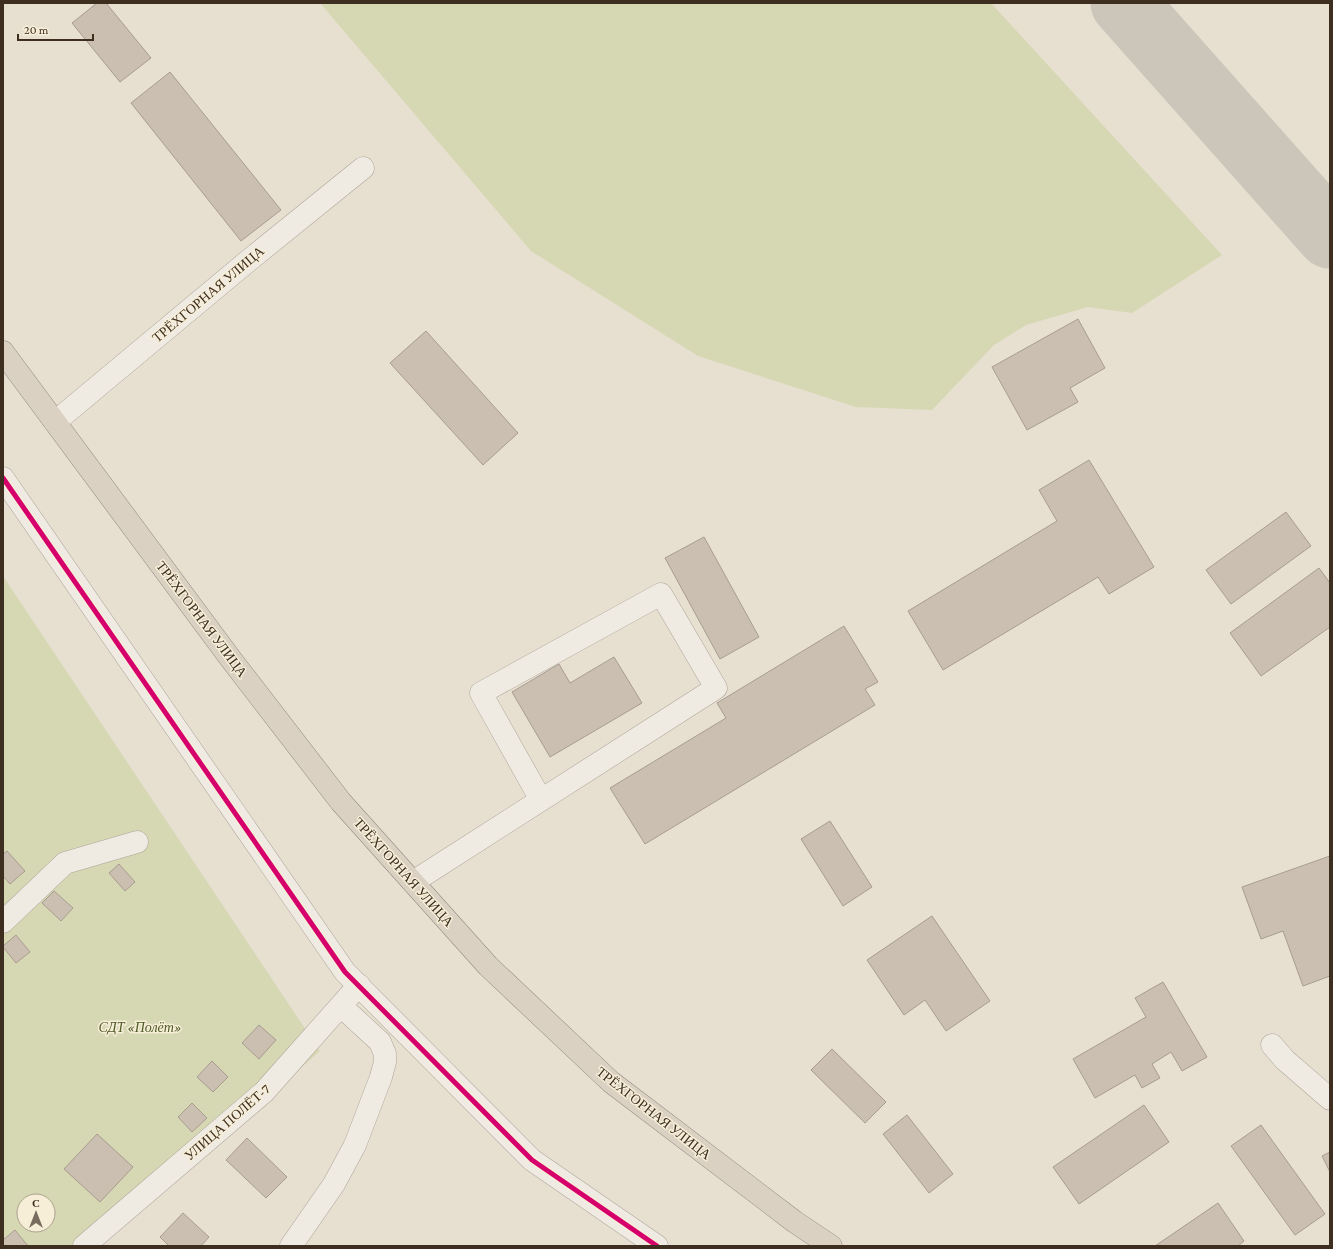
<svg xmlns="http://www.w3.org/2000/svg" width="1333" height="1249" font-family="'Crimson Pro',serif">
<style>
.green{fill:#d6d7b3;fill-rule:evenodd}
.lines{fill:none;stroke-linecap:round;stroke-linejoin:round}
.taxiway{stroke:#cbc5ba;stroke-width:67}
.building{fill:#cbbfb2;stroke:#a89c90}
.minor-casing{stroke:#ada599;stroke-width:23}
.highway-casing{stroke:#928b80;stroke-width:23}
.minor{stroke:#efebe3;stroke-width:22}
.highway{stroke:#dad1c2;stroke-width:22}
.cycleway-casing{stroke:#f7eed8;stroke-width:8}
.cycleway{stroke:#d6006c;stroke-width:5}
.labels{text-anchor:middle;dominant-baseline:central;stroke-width:3;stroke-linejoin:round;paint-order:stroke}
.street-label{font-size:14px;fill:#3d2e20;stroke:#f7eed8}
.park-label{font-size:14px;font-style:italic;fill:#4d5a26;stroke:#f7eed8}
</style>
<rect width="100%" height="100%" fill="#e7e0d1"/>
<!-- green -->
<g class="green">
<path d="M320 3H991L1222 255 1132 313 1088 307 1026 325 994 345 932 410 856 407 698 356 531 251Z"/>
<path d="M3 576 320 1051 98 1246H3ZM24 1201H48V1225H24Z"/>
</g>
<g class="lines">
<!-- taxiway -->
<path class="taxiway" d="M1124 3 1330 235"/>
</g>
<!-- building -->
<g class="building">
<path d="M97 3H106L151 58 120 82 72 23Z"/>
<path d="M170 72 281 210 241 241 131 103Z"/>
<path d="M1078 319 1105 368 1070 388 1078 402 1027 430 992 367Z"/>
<path d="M426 331 518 433 483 465 390 363Z"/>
<path d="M1089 460 1154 567 1109 594 1098 577 943 670 908 611 1057 521 1039 490Z"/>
<path d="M1286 512 1311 546 1231 604 1206 570Z"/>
<path d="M704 537 759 637 720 659 665 558Z"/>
<path d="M1319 568 1330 583V627L1261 676 1230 633Z"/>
<path d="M844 626 878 682 865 689 875 705 645 844 610 788 726 718 717 703Z"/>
<path d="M614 657 642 703 550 757 512 692 559 664 570 683Z"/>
<path d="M830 821 872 887 843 906 801 839Z"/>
<path d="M7 851 25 871 10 884 3 876V854Z"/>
<path d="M1330 856V976L1303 986 1283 931 1261 939 1242 887Z"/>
<path d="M119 864 135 882 125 891 109 873Z"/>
<path d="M54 891 73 908 61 921 42 903Z"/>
<path d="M932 916 990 1001 946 1031 925 1000 904 1015 867 960Z"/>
<path d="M16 935 30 952 16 963 3 947V946Z"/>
<path d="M1163 982 1207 1057 1182 1071 1171 1052 1152 1064 1160 1078 1142 1088 1135 1075 1095 1098 1073 1059 1146 1017 1135 998Z"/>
<path d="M259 1025 276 1040 259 1059 242 1043Z"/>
<path d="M832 1049 886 1102 865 1123 811 1070Z"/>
<path d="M212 1061 228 1077 213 1092 197 1077Z"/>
<path d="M192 1103 207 1118 192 1132 178 1117Z"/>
<path d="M1144 1105 1169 1142 1079 1204 1053 1167Z"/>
<path d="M907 1115 953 1174 929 1193 883 1134Z"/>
<path d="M1261 1125 1325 1214 1295 1235 1231 1146Z"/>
<path d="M97 1134 133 1167 100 1202 64 1169Z"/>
<path d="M247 1138 287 1177 266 1198 226 1160Z"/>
<path d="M1330 1152V1172L1322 1156Z"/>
<path d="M1218 1203 1244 1241 1238 1246H1155Z"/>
<path d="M183 1213 209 1237 201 1246H169L160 1237Z"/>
<path d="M15 1230 28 1246H3V1240Z"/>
</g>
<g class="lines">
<defs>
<g id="minor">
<path d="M55 422 248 261 363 168"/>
<path d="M3 478 345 972 532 1160 657 1246"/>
<path d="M413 882 716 688 661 594 481 693 541 800"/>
<path d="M3 922 65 863 137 842"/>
<path d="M1272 1045 1285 1060 1330 1099"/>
<path d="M84 1246 264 1092 359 985"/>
<path d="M291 1246 334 1184 355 1145 381 1077 385 1062V1054L380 1042 341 1006"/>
</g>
<path id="highway" d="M3 352 230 658 341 802 488 966 611 1082 795 1222 831 1246"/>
</defs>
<!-- minor casing -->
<use href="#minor" class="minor-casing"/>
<!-- highway casing -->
<use href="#highway" class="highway-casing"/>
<!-- minor -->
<use href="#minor" class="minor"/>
<!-- highway -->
<use href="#highway" class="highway"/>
<defs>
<path id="cycleway" d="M3 478 345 972 532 1160 657 1246"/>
</defs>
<!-- cycleway casing -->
<use href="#cycleway" class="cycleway-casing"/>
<!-- cycleway -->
<use href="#cycleway" class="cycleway"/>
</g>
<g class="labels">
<!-- street labels -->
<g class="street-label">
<text transform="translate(208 294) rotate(-40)">ТРЁХГОРНАЯ УЛИЦА</text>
<text transform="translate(202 619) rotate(53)">ТРЁХГОРНАЯ УЛИЦА</text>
<text transform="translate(404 872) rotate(48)">ТРЁХГОРНАЯ УЛИЦА</text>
<text transform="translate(654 1113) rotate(38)">ТРЁХГОРНАЯ УЛИЦА</text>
<text transform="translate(227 1122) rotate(-41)">УЛИЦА ПОЛЁТ-7</text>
</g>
<!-- park labels -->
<g class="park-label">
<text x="140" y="1027">СДТ «Полёт»</text>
</g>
</g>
<!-- border -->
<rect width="1333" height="1249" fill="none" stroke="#3d2e20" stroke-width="8"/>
<!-- north arrow -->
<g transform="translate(36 1213)"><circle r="19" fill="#f7eed8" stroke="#ada18e"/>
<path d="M0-3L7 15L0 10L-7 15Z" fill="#786c5e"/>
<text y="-6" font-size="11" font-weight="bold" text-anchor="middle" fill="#3d2e20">С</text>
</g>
<!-- scale -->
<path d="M18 34v6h75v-6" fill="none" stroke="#3d2e20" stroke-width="2"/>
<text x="24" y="34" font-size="12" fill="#3d2e20" stroke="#f7eed8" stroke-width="3" paint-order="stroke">20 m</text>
</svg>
